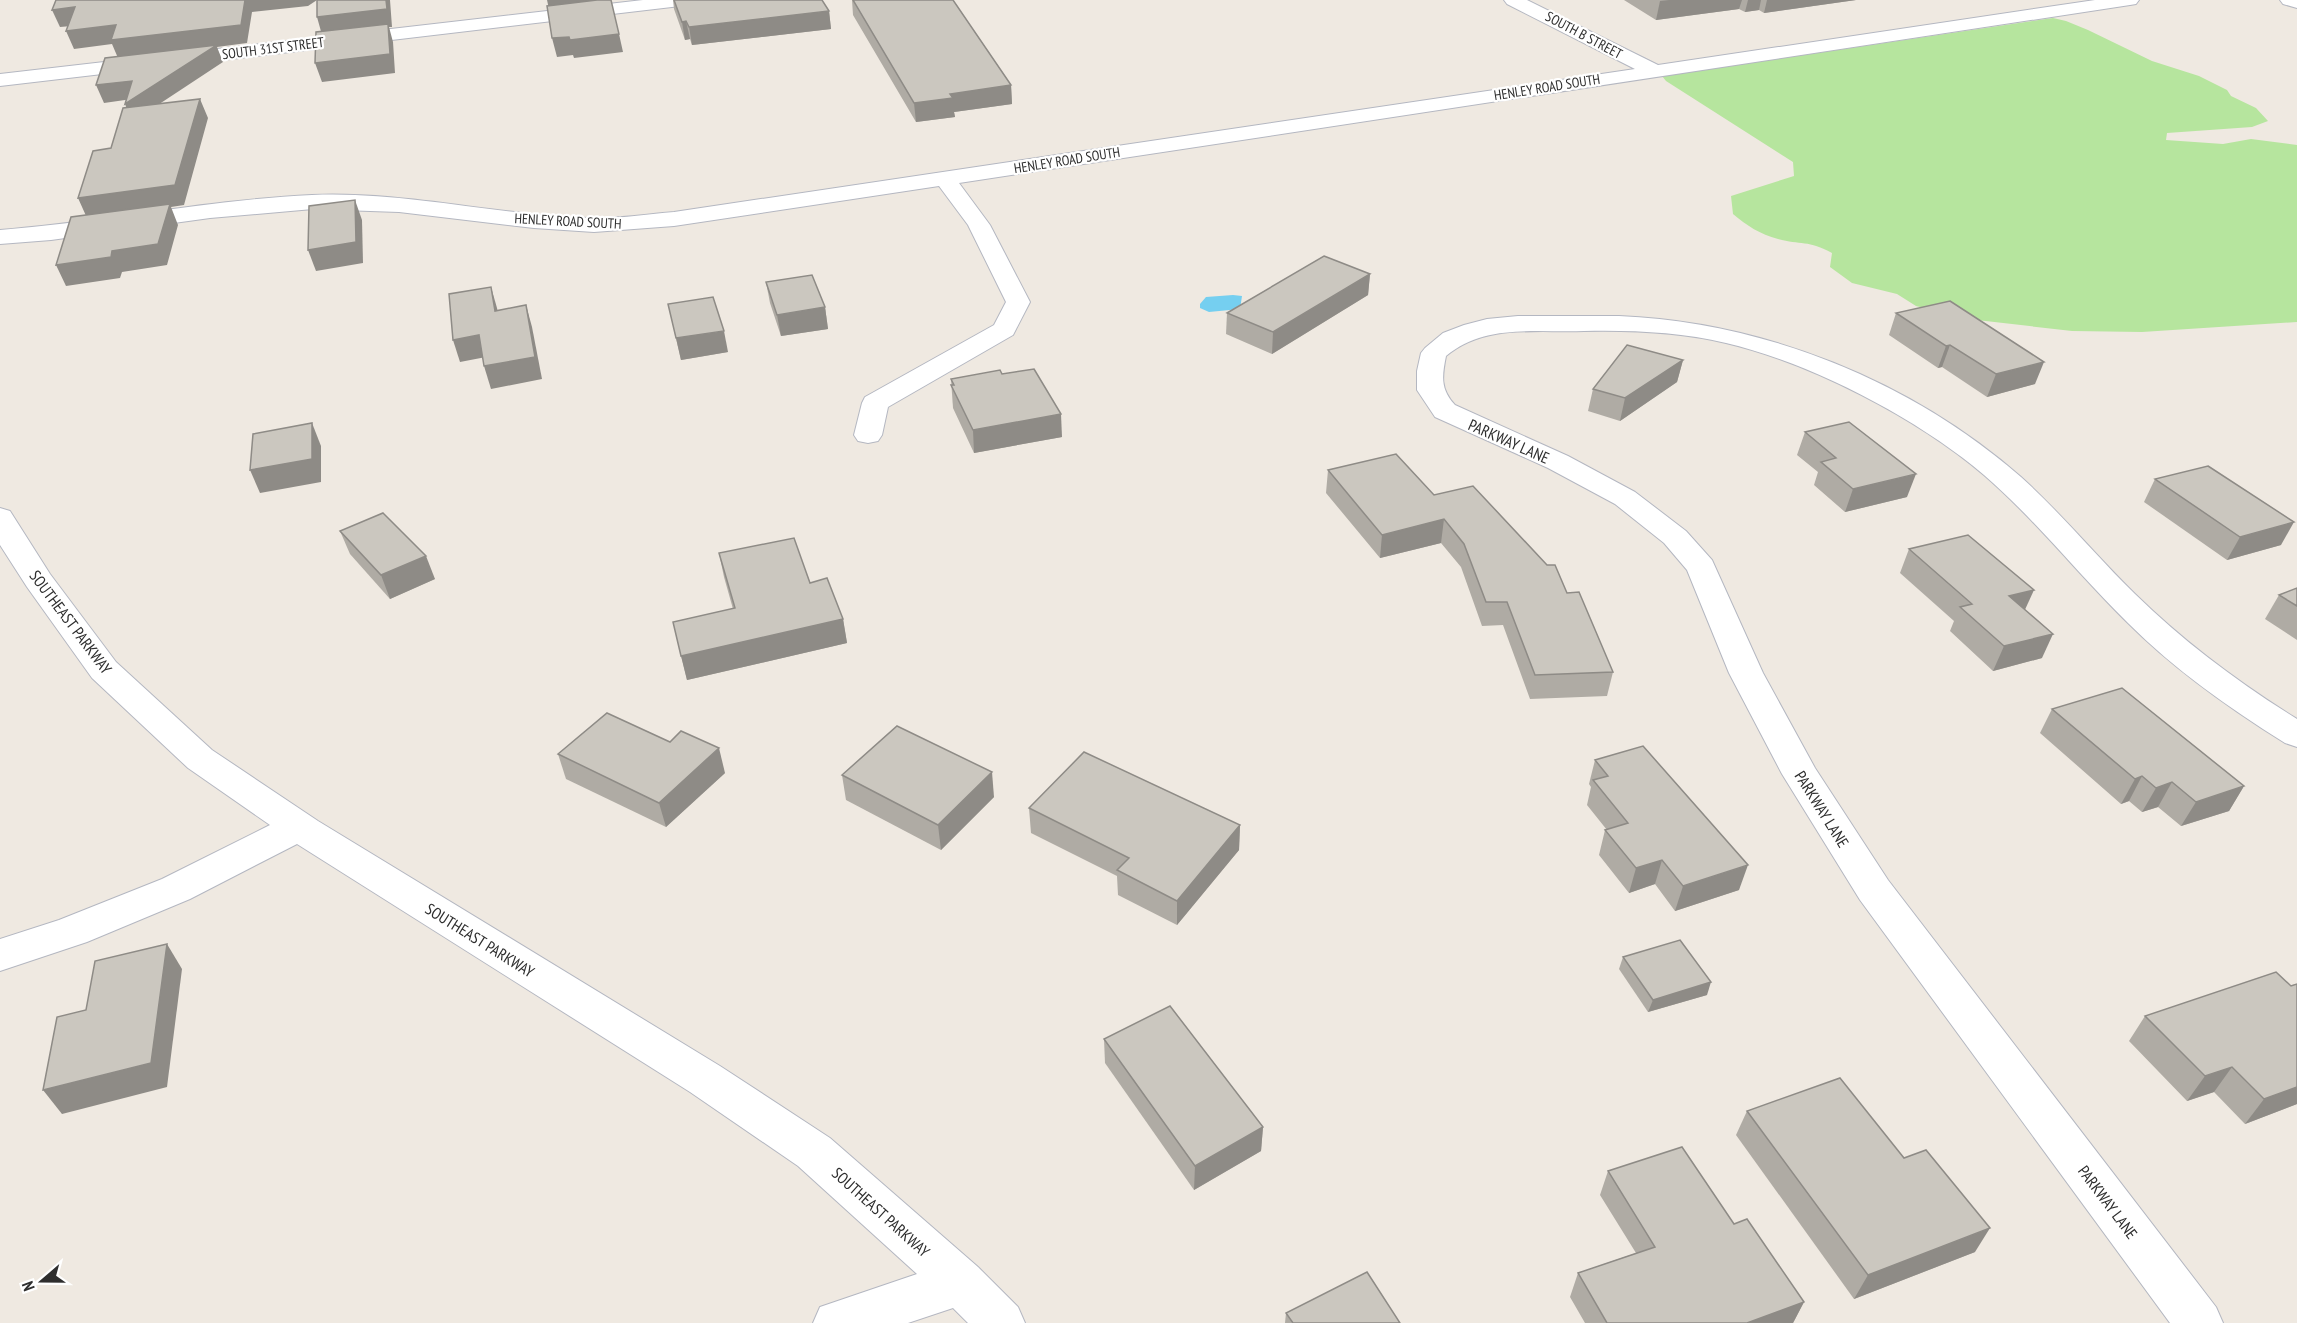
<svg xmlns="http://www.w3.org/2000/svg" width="2297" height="1323" font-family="'PT Sans Narrow',sans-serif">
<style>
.green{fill:#b6e59e}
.water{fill:#75cff0}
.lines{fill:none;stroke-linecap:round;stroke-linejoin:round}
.minor-casing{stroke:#b4b7c1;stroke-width:2}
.minor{fill:#fff;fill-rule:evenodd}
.wall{fill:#afaba4}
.shaded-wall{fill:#8e8b86}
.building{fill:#cbc7bf;stroke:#8e8b86;stroke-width:1.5}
.labels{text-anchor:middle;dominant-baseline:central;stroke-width:4.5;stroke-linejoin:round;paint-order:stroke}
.far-street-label{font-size:14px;fill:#2e2e2e;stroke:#fff}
.street-label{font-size:16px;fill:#2e2e2e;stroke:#fff}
</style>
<rect width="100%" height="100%" fill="#efe9e1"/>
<!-- green -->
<path class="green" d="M2053 18 2066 21 2088 30 2152 61 2199 76 2227 90 2231 96 2256 108 2268 121 2252 127 2167 133 2166 140 2223 144 2251 139 2297 145V322L2142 332 2072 331 1968 319 1916 306 1897 294 1852 283 1830 267 1832 253C1809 240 1800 245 1778 239 1760 234 1747 226 1733 214L1731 196 1794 176 1793 162 1666 81 1662 76Z"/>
<!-- water -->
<path class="water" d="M1233 295 1242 296 1240 309 1209 312 1200 308V304L1206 297Z"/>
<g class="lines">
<defs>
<g id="minor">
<path d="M643 0H698L695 4 689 5 0 86V74Z"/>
<path d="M1504 0H1527L1658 65 2095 0H2139L2136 4 2130 5 959 183 990 225 1030 302 1013 335 888 407 882 435 878 441 868 443 858 441 854 435 862 403 865 397 994 325 1006 302 968 225 939 186 674 226 594 232 534 228 399 212 313 209 210 218 51 240 0 244V230C104 222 207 200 312 195 406 191 499 216 592 218 619 219 647 214 674 212L1635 69 1507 4Z"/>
<path d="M2280 0H2297V8L2283 4Z"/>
<path d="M1619 316C1765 322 1911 381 2021 477 2062 514 2096 556 2135 594 2184 642 2239 683 2297 719V747L2285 743C2229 708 2175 670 2128 623 2079 575 2036 520 1984 475 1917 418 1811 363 1726 343 1680 332 1631 330 1584 331 1537 333 1485 323 1446 356 1442 376 1440 389 1455 405L1568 456 1635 492 1686 531 1712 560 1763 673 1815 768 1888 880 2216 1307 2223 1323H2170L1860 900 1782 774 1729 673 1687 570 1664 543 1615 504 1548 468 1435 417 1417 390V371L1421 353 1425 348 1443 333 1464 325 1487 319 1518 316Z"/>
<path d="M0 508 10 511 50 574 116 662 212 750 318 821 720 1066 830 1138 978 1267 1018 1307 1025 1323H968L953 1308 908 1323H813L820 1307 917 1274 798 1166 690 1092 297 844 190 899 87 942 0 971V939L59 920 162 879 270 825 188 768 92 678 27 587 0 545Z"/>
</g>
</defs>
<!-- minor casing -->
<use href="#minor" class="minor-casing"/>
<!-- minor -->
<use href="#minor" class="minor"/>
</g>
<!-- wall -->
<g class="wall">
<path d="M673 0 829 11 831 29 692 45 690 39 685 40 674 9Z"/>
<path d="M852 0H953L1011 85 1012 104 954 112 955 117 916 122 853 15Z"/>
<path d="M1624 0H1856L1764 13 1759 10 1745 12 1739 9 1656 20Z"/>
<path d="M1370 274 1368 295 1272 354 1226 334 1227 313Z"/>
<path d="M766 282 825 307 828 329 781 336 770 303Z"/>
<path d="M668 304 728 352 681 360Z"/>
<path d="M1896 313 2035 384 1987 397 1942 367 1938 368 1889 335Z"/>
<path d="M1683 360 1677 382 1620 421 1588 411 1593 389Z"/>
<path d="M1002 374 1062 437 974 453 953 408 951 379Z"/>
<path d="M1805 432 1907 497 1845 512 1814 485 1818 472 1797 455Z"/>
<path d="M1328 470 1434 495 1567 593 1613 672 1607 696 1530 699 1503 625 1482 626 1461 567 1441 543 1380 558 1326 493Z"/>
<path d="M2155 479 2281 545 2227 560 2144 502Z"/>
<path d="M340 531 435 579 390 599 350 554Z"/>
<path d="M1909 549 2025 610 2042 658 1993 671 1950 631 1954 621 1900 573Z"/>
<path d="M719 553 810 583 843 619 847 643 687 680 673 622 733 609 724 577Z"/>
<path d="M2297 588V640L2265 619 2279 595Z"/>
<path d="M2052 709 2244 786 2229 811 2181 826 2158 807 2142 812 2129 801 2121 804 2040 733Z"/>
<path d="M558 754 725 773 666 827 566 779Z"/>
<path d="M1595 760 1739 890 1675 911 1655 884 1629 893 1599 855 1605 830H1607L1587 805 1591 787 1589 784Z"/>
<path d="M842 775 994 797 941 850 846 800Z"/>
<path d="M1029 808 1240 825 1239 850 1177 925 1118 895 1117 876 1031 833Z"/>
<path d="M1623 957 1707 995 1648 1012 1619 969Z"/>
<path d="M2297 984V1104L2245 1124 2214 1092 2187 1101 2129 1041 2145 1016Z"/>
<path d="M1104 1039 1263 1127 1261 1151 1194 1190 1105 1063Z"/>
<path d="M1747 1111 1975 1252 1854 1299 1736 1135Z"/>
<path d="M1608 1171 1734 1224 1804 1302 1793 1323H1585L1570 1297 1578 1273 1636 1253 1600 1195Z"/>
<path d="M1286 1313 1400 1323H1285Z"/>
</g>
<!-- shaded-wall -->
<g class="shaded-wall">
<path d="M245 0H317L308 6 252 12 247 43 217 47 223 62 132 122 125 104 132 99 104 103 96 85 213 47 118 58 112 44 74 49 66 31 116 25Z"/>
<path d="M386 0H390L392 27H389L393 42 395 73 322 82 315 63 322 35 317 17Z"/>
<path d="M547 0H611L549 9Z"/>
<path d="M1669 0H1742L1739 9 1656 20 1660 1Z"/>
<path d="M1748 0H1761L1759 10 1745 12Z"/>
<path d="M1767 0H1856L1764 13Z"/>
<path d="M75 7 83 25 60 27 52 10Z"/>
<path d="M829 11 831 29 692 45 689 27Z"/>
<path d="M686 21 690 39 685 40 682 22Z"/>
<path d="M619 34 623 52 574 58 573 55 557 57 552 38Z"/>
<path d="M1011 85 1012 104 954 112 955 117 916 122 914 103 950 94Z"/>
<path d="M200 99 208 118 184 205 171 207 178 225 167 265 122 272 120 278 66 286 56 265 87 218 78 198Z"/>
<path d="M355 200 362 220 363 263 316 271 308 250Z"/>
<path d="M1370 274 1368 295 1272 354 1273 332Z"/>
<path d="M491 287 497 308 502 332 495 311Z"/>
<path d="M526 305 532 327 542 379 491 389 484 366Z"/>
<path d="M825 307 828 329 781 336 777 315Z"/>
<path d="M724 331 728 352 681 360 676 338Z"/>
<path d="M479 335 486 357 460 362 453 340Z"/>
<path d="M1950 345 1942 367 1938 368 1946 346Z"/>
<path d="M1683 360 1677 382 1620 421 1625 398Z"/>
<path d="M2044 362 2035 384 1987 397 1996 374Z"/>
<path d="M1061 414 1062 437 974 453 973 430Z"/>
<path d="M312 423 321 446V482L260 493 250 470Z"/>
<path d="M1916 474 1907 497 1845 512 1853 489Z"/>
<path d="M1444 519 1441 543 1380 558 1382 535Z"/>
<path d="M2294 522 2281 545 2227 560 2240 537Z"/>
<path d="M426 556 435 579 390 599 381 575Z"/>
<path d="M2034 590 2023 614 2009 596Z"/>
<path d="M843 619 847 643 687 680 681 656Z"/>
<path d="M2053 634 2042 658 1993 671 2004 646Z"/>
<path d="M719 748 725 773 666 827 659 803Z"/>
<path d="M992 772 994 797 941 850 938 825Z"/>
<path d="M2142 776 2129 801 2121 804 2135 779Z"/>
<path d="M2172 782 2158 807 2142 812 2156 788Z"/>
<path d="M2244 786 2229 811 2181 826 2196 802Z"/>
<path d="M1240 825 1239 850 1177 925V901Z"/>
<path d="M1662 860 1655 884 1629 893 1636 868Z"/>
<path d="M1748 865 1739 890 1675 911 1683 886Z"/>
<path d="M167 944 182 969 167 1087 62 1114 43 1090Z"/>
<path d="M1711 982 1707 995 1648 1012 1653 1000Z"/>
<path d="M2232 1067 2214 1092 2187 1101 2205 1076Z"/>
<path d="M2297 1087V1104L2245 1124 2264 1099Z"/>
<path d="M1263 1127 1261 1151 1194 1190 1195 1166Z"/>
<path d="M1990 1228 1975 1252 1854 1299 1868 1275Z"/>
<path d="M1804 1302 1793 1323H1747Z"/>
</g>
<!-- building -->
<g class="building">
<path d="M56 0H245L241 25 111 40 116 25 66 31 75 7 52 10Z"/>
<path d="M317 0H386L387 9 317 17Z"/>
<path d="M597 0H611L619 34 570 40 569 37 552 38 547 6Z"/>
<path d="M674 0H822L829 11 689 27 686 21 682 22Z"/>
<path d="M853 0H953L1011 85 950 94 953 98 914 103Z"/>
<path d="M388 24 390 54 315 63 316 32Z"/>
<path d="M217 45 125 104 132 81 96 85 105 58Z"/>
<path d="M200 99 175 185 78 198 93 151 111 148 123 108Z"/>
<path d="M355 200 356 242 308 250 309 206Z"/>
<path d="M170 204 158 244 112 251 111 257 56 265 71 217Z"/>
<path d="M1324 256 1370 274 1273 332 1227 313Z"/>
<path d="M812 275 825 307 777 315 766 282Z"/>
<path d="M491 287 495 311 526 305 535 357 484 366 479 335 453 340 449 294Z"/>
<path d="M713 297 724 331 676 338 668 304Z"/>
<path d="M1950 301 2044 362 1996 374 1950 345 1946 346 1896 313Z"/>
<path d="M1627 345 1683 360 1625 398 1593 389Z"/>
<path d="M1034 369 1061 414 973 430 951 385H954L951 379 1000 370 1002 374Z"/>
<path d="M1849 422 1916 474 1853 489 1821 462 1836 458 1805 432Z"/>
<path d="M312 423V459L250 470 253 434Z"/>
<path d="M1396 454 1434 495 1473 486 1547 565H1555L1567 593 1579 592 1613 672 1535 675 1507 602H1486L1464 544 1444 519 1382 535 1328 470Z"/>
<path d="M2208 466 2294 522 2240 537 2155 479Z"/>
<path d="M383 513 426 556 381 575 340 531Z"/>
<path d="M1968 535 2034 590 2009 596 2053 634 2004 646 1960 607 1972 604 1909 549Z"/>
<path d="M794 538 810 583 827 578 843 619 681 656 673 622 735 608 719 553Z"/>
<path d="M2297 588V606L2279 595Z"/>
<path d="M2122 688 2244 786 2196 802 2172 782 2156 788 2142 776 2135 779 2052 709Z"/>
<path d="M607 713 670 742 681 731 719 748 659 803 558 754Z"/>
<path d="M897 726 992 772 938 825 842 775Z"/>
<path d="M1643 746 1748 865 1683 886 1662 860 1636 868 1605 830 1628 823 1593 780 1608 776 1595 760Z"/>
<path d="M1084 752 1240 825 1177 901 1117 870 1129 858 1029 808Z"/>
<path d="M1680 940 1711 982 1653 1000 1623 957Z"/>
<path d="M167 944 151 1063 43 1090 57 1017 86 1010 95 961Z"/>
<path d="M2276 972 2291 986 2297 984V1087L2264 1099 2232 1067 2205 1076 2145 1016Z"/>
<path d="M1170 1006 1263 1127 1195 1166 1104 1039Z"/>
<path d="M1840 1078 1904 1158 1926 1150 1990 1228 1868 1275 1747 1111Z"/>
<path d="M1682 1147 1734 1224 1747 1219 1804 1302 1747 1323H1607L1578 1273 1655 1247 1608 1171Z"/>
<path d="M1367 1272 1400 1323H1293L1286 1313Z"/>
</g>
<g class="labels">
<!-- far-street labels -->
<g class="far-street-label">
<text transform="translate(1584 35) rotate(28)">SOUTH B STREET</text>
<text transform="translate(273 48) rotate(-7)">SOUTH 31ST STREET</text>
<text transform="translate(1547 87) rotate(-9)">HENLEY ROAD SOUTH</text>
<text transform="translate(1067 160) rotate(-9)">HENLEY ROAD SOUTH</text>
<text transform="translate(568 221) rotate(3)">HENLEY ROAD SOUTH</text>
</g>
<!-- street labels -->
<g class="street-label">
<text transform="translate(1509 441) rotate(24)">PARKWAY LANE</text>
<text transform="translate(71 622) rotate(53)">SOUTHEAST PARKWAY</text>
<text transform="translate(1822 809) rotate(58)">PARKWAY LANE</text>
<text transform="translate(480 940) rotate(32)">SOUTHEAST PARKWAY</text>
<text transform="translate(2108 1202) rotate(53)">PARKWAY LANE</text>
<text transform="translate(881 1212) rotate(42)">SOUTHEAST PARKWAY</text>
</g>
</g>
<!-- north arrow -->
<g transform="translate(42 1281) rotate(250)" stroke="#ffffff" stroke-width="4.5" paint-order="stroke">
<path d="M0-4.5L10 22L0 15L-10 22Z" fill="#2e2e2e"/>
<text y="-9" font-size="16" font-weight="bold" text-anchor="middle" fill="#2e2e2e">N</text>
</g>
</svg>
